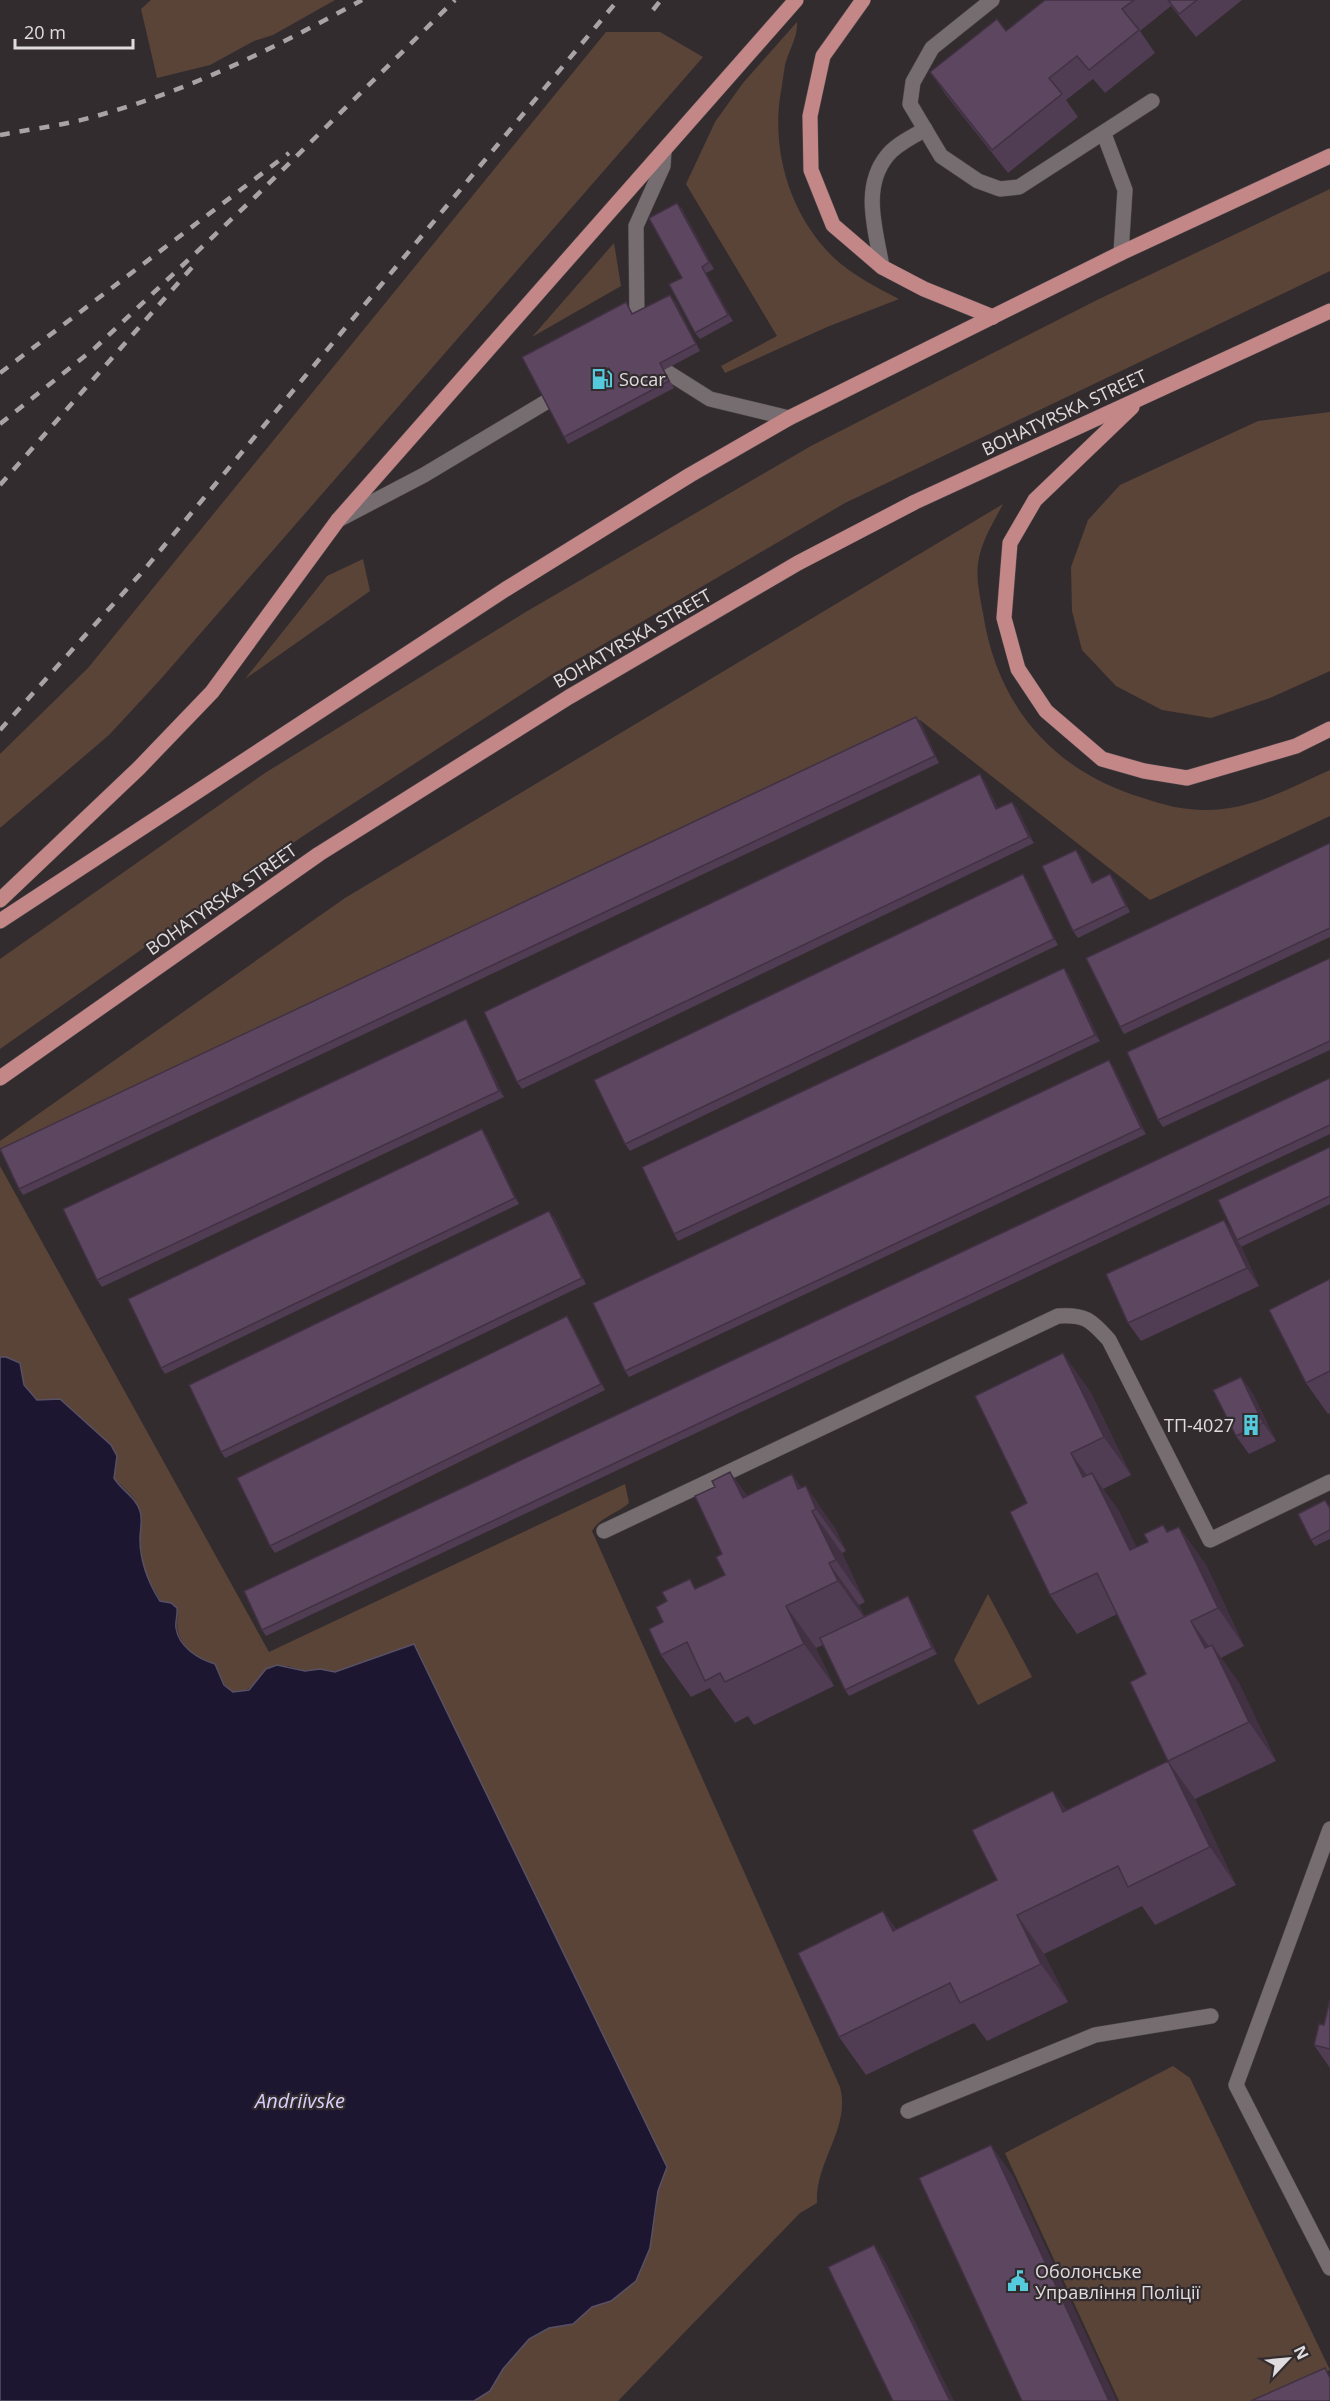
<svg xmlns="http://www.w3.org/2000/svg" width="1330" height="2401" font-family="'Open Sans',sans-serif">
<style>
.green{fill:#5a4438}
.water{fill:#1d1631;stroke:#585165;stroke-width:1.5}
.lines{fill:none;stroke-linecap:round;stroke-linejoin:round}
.minor-casing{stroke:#4e484a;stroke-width:16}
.major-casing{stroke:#4e484a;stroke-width:16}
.minor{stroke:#756d70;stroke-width:15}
.major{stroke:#c48788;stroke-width:15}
.rail{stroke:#a9a3a6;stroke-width:4.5;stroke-dasharray:10 10;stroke-linecap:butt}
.wall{fill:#503c53}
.shaded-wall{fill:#413143}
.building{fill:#5d4660;stroke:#413143;stroke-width:1.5}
.labels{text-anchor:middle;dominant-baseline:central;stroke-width:4.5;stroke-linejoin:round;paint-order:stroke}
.poi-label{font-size:18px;fill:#e0dbdd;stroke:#332c2f;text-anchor:start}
.street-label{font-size:18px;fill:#e0dbdd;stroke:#332c2f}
.water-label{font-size:20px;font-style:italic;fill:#d9cffe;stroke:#332c2f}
</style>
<rect width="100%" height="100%" fill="#332c2f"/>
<!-- green -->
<g class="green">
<path d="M151 0H335L273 35 254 41 210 65 157 78 141 9Z"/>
<path d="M797 22C798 37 789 50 785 65 783 76 782 87 780 97 772 154 791 216 833 257 852 275 876 287 899 299L827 327 725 373 721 366 777 336 686 184 715 122 743 83Z"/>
<path d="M606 32H660L703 57 159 681 109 735 0 828V754L88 668Z"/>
<path d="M1330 189V271L845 503 556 672 303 836 0 1049V959L265 773 524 613 811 446 1097 300Z"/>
<path d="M614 243 621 286 532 337Z"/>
<path d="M1330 412V671L1270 698 1211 718 1162 710 1116 686 1082 650 1072 611 1071 567 1088 520 1120 485 1258 421Z"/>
<path d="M1003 504C993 523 981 542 978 563 976 579 980 597 983 613 997 706 1053 771 1143 798 1163 805 1183 810 1205 810 1251 810 1290 788 1330 770V816L1150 900 920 720 0 1152V1141L345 898Z"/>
<path d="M363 559 370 591 245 679 327 576Z"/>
<path d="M0 1166 269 1652 625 1484 629 1503C617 1514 600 1517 592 1531L840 2087C851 2128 815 2161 817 2203L800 2213 618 2401H474L490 2391 503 2369 529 2339 549 2328 573 2324 592 2307 611 2301 655 2218 658 2191 667 2167 414 1645 335 1672 320 1669 305 1671 288 1666 266 1669C257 1682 250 1693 233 1692L225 1685 215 1665C192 1657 173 1640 178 1615L171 1603 161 1601 144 1571 140 1540 141 1512 134 1498 114 1478 111 1445 60 1399 37 1400 24 1385 20 1363 6 1357H0Z"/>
<path d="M988 1594 1032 1677 978 1705 954 1660Z"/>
<path d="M1173 2066 1190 2078 1330 2370 1263 2401H1119L1005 2153Z"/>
</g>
<!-- water -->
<path class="water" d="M0 1357H6L20 1363 24 1385 37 1400 60 1399 111 1445 117 1456 114 1478C121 1490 136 1497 140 1511 143 1519 140 1530 140 1539 140 1563 148 1582 160 1601L171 1603 177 1608C178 1615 175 1621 176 1628 179 1647 198 1659 215 1664L224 1685 233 1692 249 1690 266 1669 277 1665 305 1671 320 1669 335 1672 414 1644 667 2167 658 2191 650 2248 636 2281 611 2301 592 2307 573 2324 549 2328 529 2339 503 2369 490 2391 474 2401H0Z"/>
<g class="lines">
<defs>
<g id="minor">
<path d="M992 0 932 48 913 82 910 104 941 156 978 181 1000 189 1019 187 1152 101"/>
<path d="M1104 134 1125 190 1121 253"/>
<path d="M882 267C876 231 861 188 887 156 896 144 913 137 925 129"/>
<path d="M637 321 636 226 663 166 664 151"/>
<path d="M664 370 710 399 789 418"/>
<path d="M338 520 424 475 546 402"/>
<path d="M604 1531 1058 1316C1085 1314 1091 1320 1109 1340L1210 1540 1330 1482"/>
<path d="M1330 1829 1236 2085 1330 2268"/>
<path d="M908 2111 1095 2035 1211 2016"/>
</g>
<g id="major">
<path d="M863 0 823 56 810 116 811 170 833 225 882 267 924 289 993 317"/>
<path d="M1132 407 1035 500 1010 543 1004 618 1018 669 1046 711 1102 759 1144 771 1187 778 1296 746 1330 729"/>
<path d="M0 900 139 768 212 692 338 520 796 0"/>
<path d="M0 921 506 589 690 475 789 418 1121 253 1330 156"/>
<path d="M0 1078 319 854 569 697 798 563 915 502 1330 311"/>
</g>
</defs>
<!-- minor casing -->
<use href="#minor" class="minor-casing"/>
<!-- major casing -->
<use href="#major" class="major-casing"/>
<!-- minor -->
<use href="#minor" class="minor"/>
<!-- major -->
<use href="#major" class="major"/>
<!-- rail -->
<g class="rail">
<path d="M653 10 661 0"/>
<path d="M0 135C25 130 52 127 77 121 179 96 271 50 362 0"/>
<path d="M0 373 289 153"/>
<path d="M0 424 96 347 255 197 455 0"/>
<path d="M0 485 195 264"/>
<path d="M0 730 144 570 618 0"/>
</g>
</g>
<!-- wall -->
<g class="wall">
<path d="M1045 0H1242L1196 37 1171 6 1140 31 1155 53 1105 93 1093 79 1066 100 1078 117 1008 173 946 95 930 72 1006 31Z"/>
<path d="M677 203 682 209 714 269 706 273 733 321 700 339 695 333 682 278Z"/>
<path d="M675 301 700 351 664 370 674 388 568 444 564 437 626 302 633 314Z"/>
<path d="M916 717 921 723 939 763 23 1195 19 1189Z"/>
<path d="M984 780 998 809 1012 802 1017 808 1034 843 522 1089 517 1082Z"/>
<path d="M1330 843V937L1124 1034 1120 1027Z"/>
<path d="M1076 850 1080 856 1093 882 1110 874 1115 880 1130 912 1078 938 1073 931Z"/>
<path d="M1023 874 1027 880 1058 945 630 1151 625 1144Z"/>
<path d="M1330 958V1050L1163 1127 1158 1120Z"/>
<path d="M1064 968 1068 974 1100 1041 678 1241 674 1234Z"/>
<path d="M466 1019 470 1026 504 1097 102 1287 97 1280Z"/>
<path d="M1113 1066 1146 1134 629 1377 625 1371Z"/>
<path d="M1330 1078V1134L266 1636 262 1630Z"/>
<path d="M486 1135 519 1204 165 1374 161 1368Z"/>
<path d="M1330 1147V1204L1241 1247V1246L1259 1286 1141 1341 1128 1323Z"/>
<path d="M554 1217 586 1284 225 1458 221 1452Z"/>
<path d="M1330 1279V1413L1328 1414 1306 1383Z"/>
<path d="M571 1322 605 1390 275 1553 270 1546Z"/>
<path d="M1241 1377 1253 1394 1276 1441 1249 1454 1236 1436Z"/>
<path d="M1090 1391 1131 1475 1103 1489 1119 1511 1136 1547 1148 1542 1163 1525 1168 1532 1179 1527 1206 1565 1244 1646 1221 1658 1239 1683 1276 1761 1195 1799 1236 1885 1155 1925 1142 1906 1044 1954 1068 2002 987 2041 974 2023 866 2075 839 2037 883 1911 896 1929 997 1880 1067 1810 1168 1761 1146 1674 1117 1614 1077 1634 1050 1595 1027 1503Z"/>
<path d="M730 1472 747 1496 801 1488 835 1528 846 1551 842 1553 865 1602 859 1605 864 1616 908 1596 912 1602 937 1654 849 1696 845 1690 823 1645 816 1648 834 1686 754 1725 748 1716 735 1723 710 1688 691 1697 661 1655 663 1622 667 1601 725 1575 715 1487Z"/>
<path d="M1325 1500 1330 1507V1539L1315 1546 1311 1540Z"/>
<path d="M1330 1999V2068L1314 2045 1324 2025Z"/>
</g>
<!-- shaded-wall -->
<g class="shaded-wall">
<path d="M677 203 682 209 714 269 709 262Z"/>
<path d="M702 267 706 273 733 321 728 315Z"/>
<path d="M670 295 675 301 700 351 696 344Z"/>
<path d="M916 717 921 723 939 763 935 756Z"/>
<path d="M980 774 984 780 1001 815 996 809Z"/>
<path d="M1012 802 1017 808 1034 843 1029 837Z"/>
<path d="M1076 850 1080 856 1097 889 1092 883Z"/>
<path d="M1023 874 1027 880 1058 945 1054 939Z"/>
<path d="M1110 874 1115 880 1130 912 1126 906Z"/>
<path d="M1064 968 1068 974 1100 1041 1095 1035Z"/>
<path d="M466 1019 470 1026 504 1097 499 1091Z"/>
<path d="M1109 1060 1113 1066 1146 1134 1141 1128Z"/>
<path d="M482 1129 486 1135 519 1204 515 1198Z"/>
<path d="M549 1211 554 1217 586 1284 582 1278Z"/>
<path d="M1224 1220 1237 1238V1240L1241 1246 1259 1286 1247 1268Z"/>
<path d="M567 1316 571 1322 605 1390 601 1384Z"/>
<path d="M1063 1353 1090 1391 1131 1475 1104 1437Z"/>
<path d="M1241 1377 1253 1394 1276 1441 1263 1423Z"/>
<path d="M1071 1453 1098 1491 1083 1477Z"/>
<path d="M730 1472 760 1515 743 1498Z"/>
<path d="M1092 1473 1119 1511 1157 1589 1130 1550Z"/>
<path d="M792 1474 816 1509 798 1489Z"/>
<path d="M806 1486 835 1528 846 1551 816 1509Z"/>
<path d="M812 1511 842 1553 865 1602 836 1560Z"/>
<path d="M1179 1527 1206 1565 1244 1646 1218 1608Z"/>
<path d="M829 1563 859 1605 868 1623 838 1581Z"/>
<path d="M908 1596 912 1602 937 1654 932 1648Z"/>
<path d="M786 1606 816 1648 834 1686 804 1644Z"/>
<path d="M1191 1621 1218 1659 1205 1648Z"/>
<path d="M1212 1645 1239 1683 1276 1761 1249 1722Z"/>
<path d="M1168 1761 1195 1799 1236 1885 1210 1847Z"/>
<path d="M1053 1791 1080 1829 1063 1812Z"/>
<path d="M883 1911 910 1950 893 1931Z"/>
<path d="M1017 1915 1044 1954 1068 2002 1041 1964Z"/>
<path d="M991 2145 1013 2176 1117 2401H1109Z"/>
<path d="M874 2245 886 2263 954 2401H950Z"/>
</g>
<!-- building -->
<g class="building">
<path d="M1045 0H1134L1122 9 1139 30 1089 70 1077 56 1049 78 1062 94 992 150 930 72 997 19 1006 31Z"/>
<path d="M1168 0H1197L1179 14Z"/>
<path d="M677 203 709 262 702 267 728 315 695 333 669 284 682 278 649 218Z"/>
<path d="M670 295 696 344 660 363 669 381 564 437 522 357 626 302 632 314Z"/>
<path d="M916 717 935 756 19 1189 0 1149Z"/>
<path d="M980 774 996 809 1012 802 1029 837 517 1082 484 1012Z"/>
<path d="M1330 843V928L1120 1027 1086 958Z"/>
<path d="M1076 850 1092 883 1110 874 1126 906 1073 931 1042 866Z"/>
<path d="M1023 874 1054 939 625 1144 594 1080Z"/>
<path d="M1330 958V1041L1158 1120 1127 1052Z"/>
<path d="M1064 968 1095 1035 674 1234 642 1167Z"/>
<path d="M466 1019 499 1091 97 1280 63 1209Z"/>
<path d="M1109 1060 1141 1128 625 1371 593 1303Z"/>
<path d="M1330 1078V1125L262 1630 244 1591Z"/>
<path d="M482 1129 515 1198 161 1368 128 1299Z"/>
<path d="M1330 1147V1196L1237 1240 1218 1200Z"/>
<path d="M549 1211 582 1278 221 1452 189 1385Z"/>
<path d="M1224 1220 1247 1268 1128 1323 1106 1274Z"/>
<path d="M1330 1279V1371L1306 1383 1269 1310Z"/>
<path d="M567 1316 601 1384 270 1546 237 1478Z"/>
<path d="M1063 1353 1104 1437 1071 1453 1083 1477 1092 1473 1130 1550 1148 1542 1144 1534 1163 1525 1167 1532 1179 1527 1218 1608 1191 1621 1205 1648 1212 1645 1249 1722 1168 1761 1130 1682 1146 1674 1097 1573 1050 1595 1010 1512 1027 1503 975 1396Z"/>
<path d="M1241 1377 1263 1423 1236 1436 1213 1390Z"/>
<path d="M730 1472 743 1498 792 1474 798 1489 806 1486 816 1509 812 1511 836 1560 829 1563 838 1581 786 1606 804 1644 725 1682 720 1673 705 1681 687 1642 661 1655 649 1629 663 1622 656 1607 667 1601 662 1592 690 1579 695 1589 725 1575 716 1557 722 1554 695 1496 715 1487 712 1481Z"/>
<path d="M1325 1500 1330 1509V1530L1311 1540 1298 1514Z"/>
<path d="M908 1596 932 1648 845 1690 820 1638Z"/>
<path d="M1168 1761 1210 1847 1128 1887 1118 1866 1017 1915 1041 1964 960 2003 950 1983 839 2037 798 1953 883 1911 893 1931 997 1880 972 1830 1053 1791 1063 1812Z"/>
<path d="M1330 1999V2049L1314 2045 1319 2024 1324 2025Z"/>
<path d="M991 2145 1109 2401H1022L919 2178Z"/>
<path d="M874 2245 950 2401H893L828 2267Z"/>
<path d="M1325 2368 1330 2378V2401H1251Z"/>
</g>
<!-- icons -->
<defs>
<symbol id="fuel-bare" viewBox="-9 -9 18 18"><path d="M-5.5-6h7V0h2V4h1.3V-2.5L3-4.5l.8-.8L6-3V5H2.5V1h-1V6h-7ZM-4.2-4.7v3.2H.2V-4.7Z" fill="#54cadc" stroke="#332c2f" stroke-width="2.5" paint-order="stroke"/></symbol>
<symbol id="building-bare" viewBox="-9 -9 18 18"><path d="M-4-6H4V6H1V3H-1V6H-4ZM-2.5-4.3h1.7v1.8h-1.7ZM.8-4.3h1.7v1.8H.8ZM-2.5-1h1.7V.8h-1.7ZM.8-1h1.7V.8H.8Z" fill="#54cadc" stroke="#332c2f" stroke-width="2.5" paint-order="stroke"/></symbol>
<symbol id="civic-bare" viewBox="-9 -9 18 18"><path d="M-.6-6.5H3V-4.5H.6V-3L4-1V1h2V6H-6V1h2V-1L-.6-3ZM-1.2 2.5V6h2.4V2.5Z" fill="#54cadc" stroke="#332c2f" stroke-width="2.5" paint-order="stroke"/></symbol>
</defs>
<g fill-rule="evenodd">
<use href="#fuel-bare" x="587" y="364" width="30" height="30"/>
<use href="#building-bare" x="1236" y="1410" width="30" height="30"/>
<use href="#civic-bare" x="1003" y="2266" width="30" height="30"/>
</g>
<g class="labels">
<!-- poi labels -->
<g class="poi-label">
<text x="619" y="379">Socar</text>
<text x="1234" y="1425" text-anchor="end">ТП-4027</text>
<text x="1035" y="2271">Оболонське<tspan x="1035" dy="21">Управління Поліції</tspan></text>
</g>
<!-- street labels -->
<g class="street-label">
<text transform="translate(1064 412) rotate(-25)">BOHATYRSKA STREET</text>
<text transform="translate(632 638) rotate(-30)">BOHATYRSKA STREET</text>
<text transform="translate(221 899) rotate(-35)">BOHATYRSKA STREET</text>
</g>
<!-- water labels -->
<g class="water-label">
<text x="300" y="2100">Andriivske</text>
</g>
</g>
<!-- north arrow -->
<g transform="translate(1288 2359) rotate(64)" stroke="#332c2f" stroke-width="4.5" paint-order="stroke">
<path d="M0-4.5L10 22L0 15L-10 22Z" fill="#e0dbdd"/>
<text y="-9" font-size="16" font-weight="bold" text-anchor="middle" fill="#e0dbdd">N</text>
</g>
<!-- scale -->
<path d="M15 39v9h118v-9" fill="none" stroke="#e0dbdd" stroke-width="3"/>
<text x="24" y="39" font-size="18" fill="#e0dbdd" stroke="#332c2f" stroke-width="4.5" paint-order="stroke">20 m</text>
</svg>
